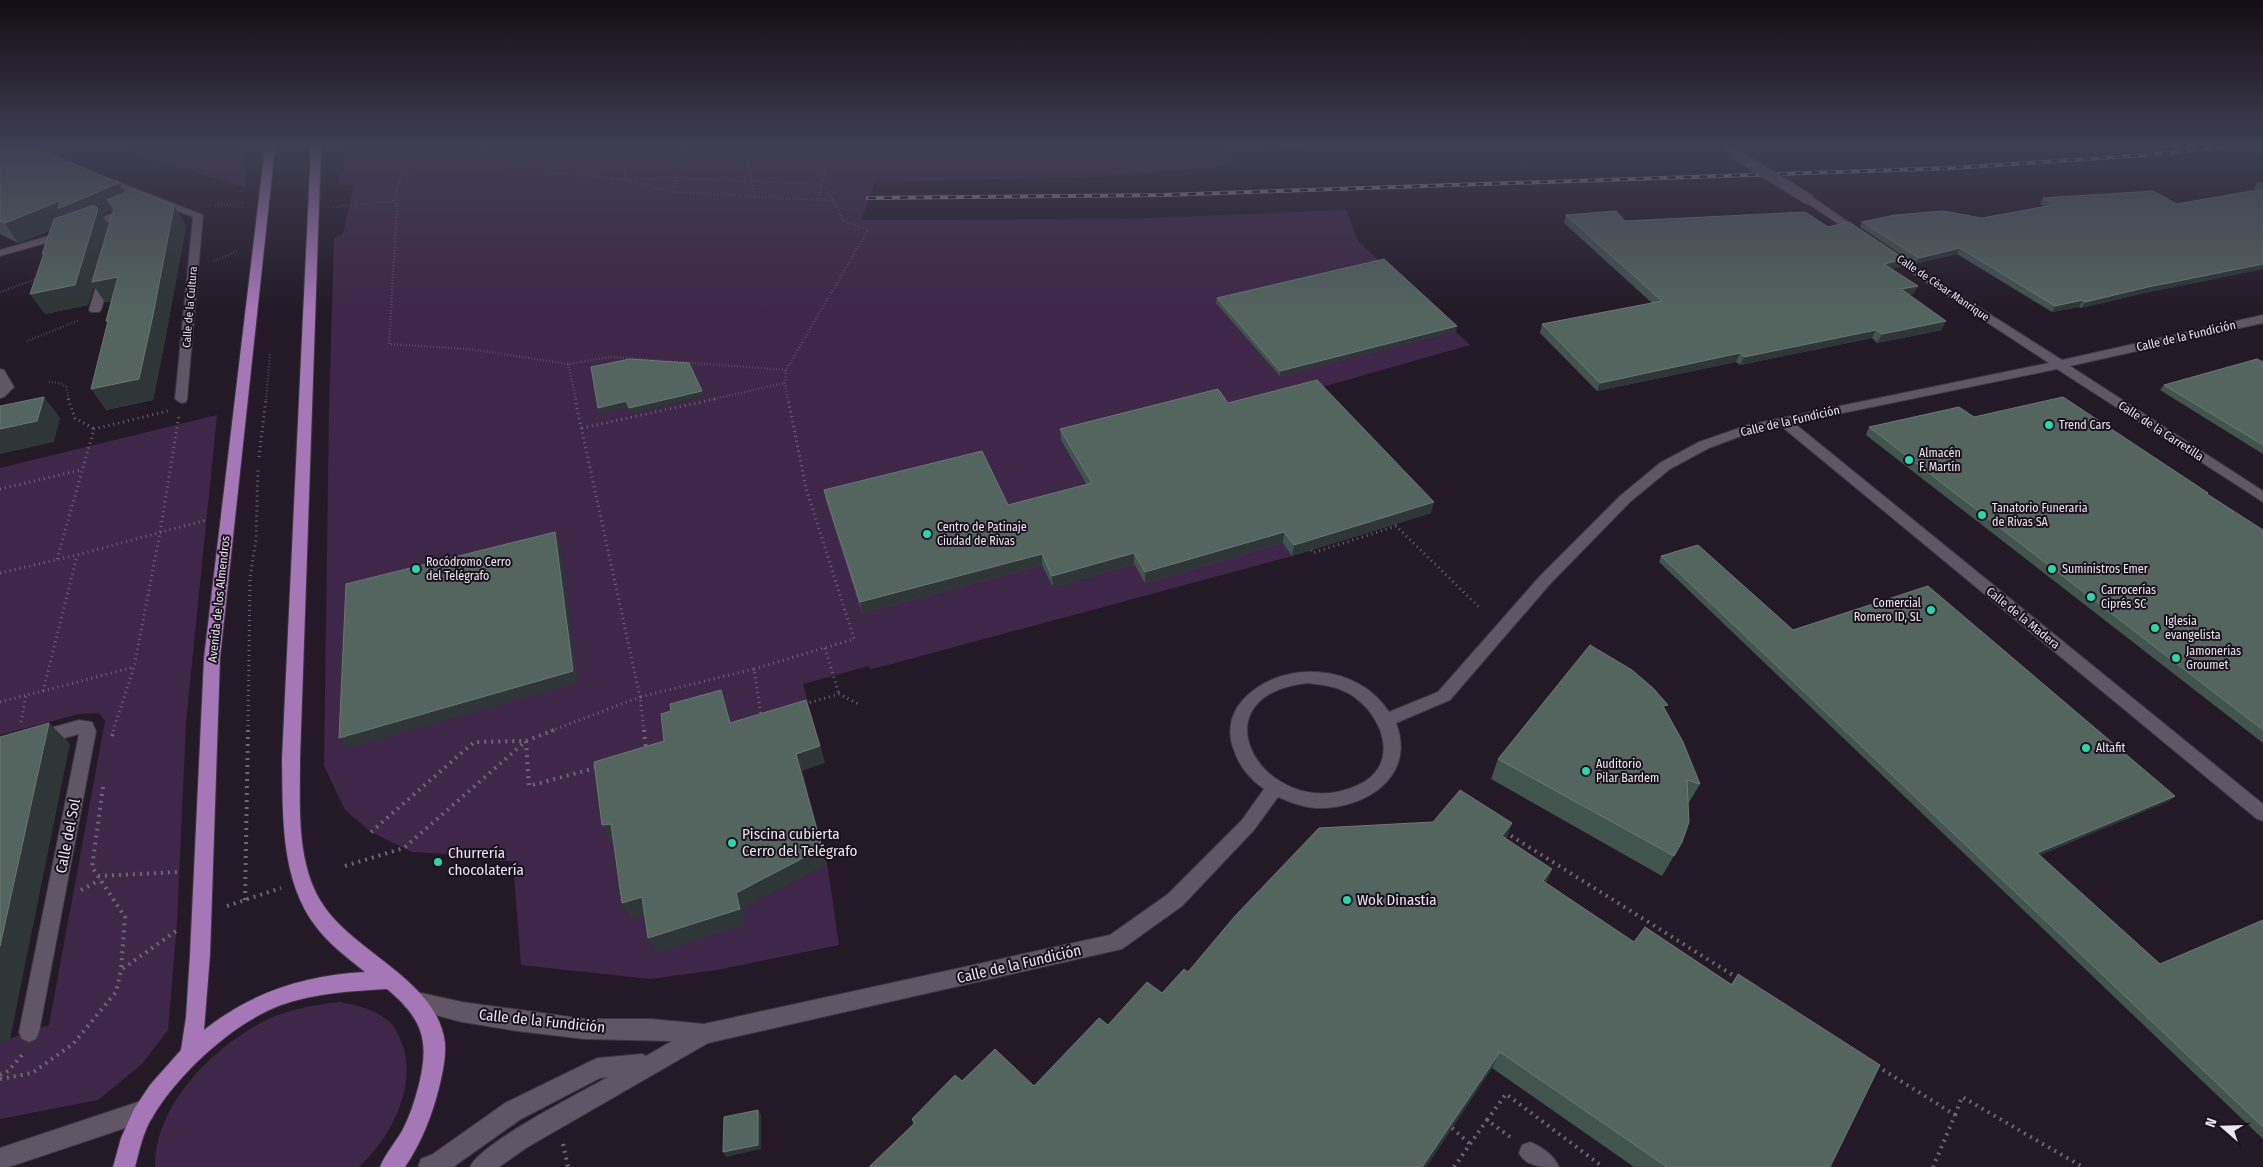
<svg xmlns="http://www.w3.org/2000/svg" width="2263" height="1167" font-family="'Fira Sans Condensed',sans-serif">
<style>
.green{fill:#3f2749}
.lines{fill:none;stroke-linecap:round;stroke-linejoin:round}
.minor-casing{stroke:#3e3641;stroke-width:2}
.major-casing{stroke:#3e3641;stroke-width:2}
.path-far2{stroke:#6f6772;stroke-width:2.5;stroke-dasharray:0.5 2.5;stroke-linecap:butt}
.path-far1{stroke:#6f6772;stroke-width:3;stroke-dasharray:1 4;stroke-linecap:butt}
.path{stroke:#6f6772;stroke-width:4;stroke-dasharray:2 5;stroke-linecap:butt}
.minor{fill:#615665;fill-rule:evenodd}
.major{fill:#a577b7;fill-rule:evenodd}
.rail-casing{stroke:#9d96a0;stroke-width:4}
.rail{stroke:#1a111e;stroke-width:2.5;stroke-dasharray:8;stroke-linecap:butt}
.minor-bridge-casing{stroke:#3e3641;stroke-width:12;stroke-linecap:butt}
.minor-bridge{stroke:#615665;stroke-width:11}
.wall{fill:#42544e;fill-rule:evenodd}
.shaded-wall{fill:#2e3637}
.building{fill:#54645f;stroke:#6c7876}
.poi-dot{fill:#2ed4aa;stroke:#1a111e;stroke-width:2}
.labels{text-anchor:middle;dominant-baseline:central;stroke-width:4;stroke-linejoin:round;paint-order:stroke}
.far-street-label{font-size:11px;fill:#ebe5ee;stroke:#1a111e}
.street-label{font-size:12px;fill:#ebe5ee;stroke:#1a111e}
.poi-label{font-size:12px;fill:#ebe5ee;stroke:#1a111e;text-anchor:start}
.near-poi-label{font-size:15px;fill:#ebe5ee;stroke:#1a111e;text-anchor:start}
.near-street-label{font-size:15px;fill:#ebe5ee;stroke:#1a111e}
</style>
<rect width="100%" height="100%" fill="#241a27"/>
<!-- green -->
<g class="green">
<path d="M112 147H244L245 187 114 148Z"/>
<path d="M344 147H1229L1233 165 1100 177 875 182 861 220 1129 219 1346 210 1358 241 1470 345 1315 389 1431 513 1292 556 884 666 870 669 869 666 803 684 825 763 802 771 828 869 839 945 717 970 650 979 521 965 513 861H500L491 857 488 849 448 854 412 852 371 832 345 810 324 766 329 409 334 238 343 234 354 186 338 184 339 175 344 173Z"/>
<path d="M217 415 186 722 177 923 168 1030 142 1064 98 1100 0 1119V1042L49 1025 105 721 99 713 79 714 0 735V468Z"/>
<path d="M340 1002C360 1006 377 1010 392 1024 395 1027 397 1033 399 1037 421 1080 392 1137 359 1167H155C155 1104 213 1047 266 1020 289 1009 315 1005 340 1002Z"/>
</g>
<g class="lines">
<defs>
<g id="minor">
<path d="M1720 147H1732L1739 153 1737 155H1731Z"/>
<path d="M103 176 203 215 187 399 186 402 181 403 175 399 193 217 99 181V177Z"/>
<path d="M1808 196 1812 197 1867 235 1866 237H1858L1804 201V197Z"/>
<path d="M128 207 132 208V212L81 233 0 256V250L73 229Z"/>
<path d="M1887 249 2062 360 2263 315V323L2070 366 2263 491V502L2057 369 1794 423 2263 804V821L2257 819 1781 426 1752 432 1709 448 1670 469 1630 502 1550 584 1450 700 1396 723C1417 777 1364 810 1316 808 1302 807 1290 802 1278 797L1254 830 1182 906 1122 949 708 1043 526 1148 499 1167H470C480 1143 580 1093 608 1077L600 1078 521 1119 453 1167H418L421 1159 433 1154 505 1103 591 1061 598 1058 642 1054 646 1056 672 1041 585 1039 517 1031 462 1022 405 1007 402 1000 405 993 412 991 462 1002 585 1019H651L704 1024 1110 935 1168 894 1242 820 1264 789C1251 780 1239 766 1234 750 1227 733 1230 715 1242 701 1280 658 1358 663 1389 712L1438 692 1540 576 1620 496 1660 463 1699 442 1748 425 2049 363 1883 254 1882 252ZM1308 683C1322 685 1336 686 1348 693 1383 713 1403 766 1356 786 1266 825 1189 696 1308 683Z"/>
<path d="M105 273 111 276 101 310 99 312H91L89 310 99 276Z"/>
<path d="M0 369 4 370 14 387 4 397 0 398Z"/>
<path d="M79 720 92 722 96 731 39 1032 36 1039 29 1042 22 1039 19 1032 79 734 0 756V742Z"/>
<path d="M144 1100 152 1103 155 1111 152 1119 9 1167H0V1148Z"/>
<path d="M1530 1142C1542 1147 1554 1155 1559 1167 1542 1167 1526 1167 1519 1153L1522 1145Z"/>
</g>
<path id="major" d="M265 147H275L220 658 210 955 204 1030C252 992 305 975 365 972 349 959 330 945 317 928 280 881 283 816 282 759L311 147H321L300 759C300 804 296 859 320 900 351 953 437 978 445 1043 446 1056 443 1071 440 1084 433 1113 422 1142 405 1167H380C385 1154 395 1143 402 1131 410 1116 415 1100 419 1084 430 1040 422 1018 387 989 352 991 315 993 281 1005 231 1024 175 1076 149 1123 142 1137 139 1152 135 1167H113L121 1138 134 1109 150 1085 181 1050 186 1017 190 955 204 658Z"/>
</defs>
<!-- minor casing -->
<use href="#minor" class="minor-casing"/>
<!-- major casing -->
<use href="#major" class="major-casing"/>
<!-- path-far2 -->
<g class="path-far2">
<path d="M170 147 222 165 249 168"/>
<path d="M528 147 471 152 403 170 394 201 397 207 389 344 469 349 568 364 611 357 786 370"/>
<path d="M744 147 755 197"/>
<path d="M625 157V180L672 192 818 200 831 147"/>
<path d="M440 160 625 180 676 178 822 184 834 201 844 221 868 230 786 370 785 383 788 400"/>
<path d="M515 168 525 161 544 155 594 161 718 147"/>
<path d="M672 192 685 151"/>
<path d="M818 200 834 201"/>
<path d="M215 206 244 203"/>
<path d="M333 207 394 201"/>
<path d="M214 261 238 251"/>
<path d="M0 292 39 278"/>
<path d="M27 341 80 320"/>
<path d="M568 364 576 400"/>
<path d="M49 382 60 383 66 387 69 400"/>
<path d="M266 400 270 354"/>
<path d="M709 400 785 383"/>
</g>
<!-- path-far1 -->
<g class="path-far1">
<path d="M68 399 75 418 94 429"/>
<path d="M582 428 715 399"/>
<path d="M259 457 266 399"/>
<path d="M0 489 81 470"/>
<path d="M1311 550 1313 553 1396 526 1481 609"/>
<path d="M57 559 94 429 168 411"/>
<path d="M0 573 77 555 206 520"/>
<path d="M825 648 839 694"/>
<path d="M754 669 854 639 806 488 788 399"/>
<path d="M43 691 134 667"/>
<path d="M0 702 26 695"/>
<path d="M805 704 839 694 860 705"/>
<path d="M21 722 26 695 43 691 77 556"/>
<path d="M113 731 134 667 160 533 179 415"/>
<path d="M248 731 250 577 256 540 258 469"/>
<path d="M551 731 640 697 575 399"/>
<path d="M644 731 640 697 754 669 761 715"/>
</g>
<!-- path -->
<g class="path">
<path d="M644 730 646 749"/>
<path d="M112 736 114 730"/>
<path d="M103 787 92 867 125 917 121 970 176 931"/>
<path d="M371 832 474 742 526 741 529 786 599 767"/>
<path d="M1505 832 1739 979"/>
<path d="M345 866 404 848 526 741 554 730"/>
<path d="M98 876 179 872"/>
<path d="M81 890 100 880"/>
<path d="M245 900 248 730"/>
<path d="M227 906 281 888"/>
<path d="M1877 1066 1955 1115 1933 1167"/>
<path d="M0 1075 8 1071 23 1054"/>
<path d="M0 1079 32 1073 73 1044 116 992 121 970"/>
<path d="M1955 1115 1962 1097 2083 1167"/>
<path d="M1487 1120 1506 1094 1603 1167"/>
<path d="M1452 1128 1470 1144"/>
<path d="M563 1144 568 1167"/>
<path d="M1454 1167 1487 1120 1510 1137"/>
</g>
<!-- minor -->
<use href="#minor" class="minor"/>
<!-- major -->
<use href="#major" class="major"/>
<defs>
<path id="rail" d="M868 198 1163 195 1953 168 2145 155 2223 147"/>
</defs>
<!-- rail casing -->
<use href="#rail" class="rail-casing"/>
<!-- rail -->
<use href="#rail" class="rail"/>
<defs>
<path id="minor-bridge" d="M1734 153 1808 199"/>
</defs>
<!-- minor-bridge casing -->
<use href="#minor-bridge" class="minor-bridge-casing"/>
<!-- minor-bridge -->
<use href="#minor-bridge" class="minor-bridge"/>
</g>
<!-- wall -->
<g class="wall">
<path d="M0 147 119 183 125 192 174 206 186 226 166 335 153 400 106 410 108 323 112 301 105 302 94 286 88 305 45 314 43 255 51 230 18 243 0 234ZM113 210 109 225 102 215Z"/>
<path d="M1260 147H1362L1262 151Z"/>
<path d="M2258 182H2263V269L2144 293 2081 308 2079 307 2052 312 1957 254 1915 264 1860 227 1862 222 1982 218 2044 206 2040 204 2043 198 2177 204 2257 190 2254 188Z"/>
<path d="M1566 215 1625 221 1828 227 1900 267 1892 269 1918 286 1913 294 1910 295 1942 330 1877 343 1872 338 1740 365 1736 362 1597 391 1540 333 1542 324 1652 303 1564 223Z"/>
<path d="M1217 298 1456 331 1280 376 1216 303Z"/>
<path d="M2263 362V454L2160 390 2164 385Z"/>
<path d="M1228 403 1431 513 1292 556 1283 543 1145 583 1134 564 1053 587 1042 565 862 613 826 501 824 490 1008 505 1087 485 1061 440 1060 429Z"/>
<path d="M1869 427 2208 495 2263 530V743L1866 435Z"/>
<path d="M1661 556 1793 630 2175 796 2169 801 2040 855 2160 964 2263 920V1139L1659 562Z"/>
<path d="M1665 710 1700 784 1688 804 1682 842 1662 876 1491 779 1498 759Z"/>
<path d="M1512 823 1506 839 1546 883 1634 942 1731 984 1738 974 1830 1167H1634L1492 1068 1426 1167H869L913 1124 912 1119 962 1081 1034 1086 1108 1025 1162 993 1188 972Z"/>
</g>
<!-- shaded-wall -->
<g class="shaded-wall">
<path d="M601 147H613L601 148Z"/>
<path d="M119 183 131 202 107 200 113 210 102 215 111 229 118 277 131 297 105 302 94 286 88 305 45 314 30 294 67 223 18 243 5 223 60 201Z"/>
<path d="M174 206 186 226 166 335 153 400 106 410 91 389Z"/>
<path d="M1960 248 1957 254 1915 264 1919 258Z"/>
<path d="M1905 259 1900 267 1880 272 1884 264Z"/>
<path d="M2263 264V269L2144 293 2081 308 2085 302 2148 287Z"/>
<path d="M1918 286 1913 294 1897 297 1901 289Z"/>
<path d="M2083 300 2079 307 2052 312 2055 306Z"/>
<path d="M1946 321 1942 330 1877 343 1882 334Z"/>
<path d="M1457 326 1456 331 1280 376V371Z"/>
<path d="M1876 330 1872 338 1740 365 1744 357Z"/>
<path d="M1740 353 1736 362 1597 391 1600 383Z"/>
<path d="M702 391 704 396 631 414 629 408Z"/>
<path d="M44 397 60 418 54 442 0 454V429Z"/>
<path d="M626 401 628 407 600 414 598 408Z"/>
<path d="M1434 502 1431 513 1292 556 1294 545Z"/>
<path d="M555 532 560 543 578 682 347 748 339 738Z"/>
<path d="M1284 532 1283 543 1145 583V572Z"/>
<path d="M1134 553V564L1053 587 1052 576Z"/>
<path d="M1042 554V565L862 613 860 602Z"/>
<path d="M721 690 727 706 736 739 730 723Z"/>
<path d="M806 700 825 763 802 770 827 864 742 909 746 924 657 953 648 938 736 893 796 754Z"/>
<path d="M49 723 70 744 10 1039 0 1042V946Z"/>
<path d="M2175 796 2169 801 2032 858 2037 853Z"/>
<path d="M1512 823 1505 841 1502 836Z"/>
<path d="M611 824 619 840 610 842 602 825Z"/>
<path d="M1552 869 1545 887 1543 881Z"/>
<path d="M642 897 650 912 631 919 622 903Z"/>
<path d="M1500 1052 1492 1068 1426 1167H1422Z"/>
<path d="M758 1110 761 1115V1149L726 1157 723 1152Z"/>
</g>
<!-- building -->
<g class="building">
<path d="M0 147H35L119 183 60 208H58L60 201 5 223 0 221Z"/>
<path d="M133 189 174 206 153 315 139 379 91 389 108 321H106L118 277 92 282 114 208 107 200Z"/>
<path d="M2263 189V264L2148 287 2085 302 2083 300 2055 306 1960 248 1919 258 1862 222 1895 215 1943 211 1982 218 2054 205 2043 198 2153 191 2177 204Z"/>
<path d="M94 205 98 209 75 285 30 294 44 253 42 254 54 219Z"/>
<path d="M1616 211 1625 221 1805 212 1828 227 1849 222 1905 259 1884 264 1918 286 1901 289 1946 321 1882 334 1876 330 1744 357 1740 353 1600 383 1542 324 1662 301 1566 215Z"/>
<path d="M1384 259 1457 326 1280 371 1217 298Z"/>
<path d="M630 359 689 363 702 391 629 408 626 401 598 408 591 367Z"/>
<path d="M2257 359 2263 362V445L2164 385Z"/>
<path d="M1317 380 1434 502 1294 545 1284 532 1145 572 1134 553 1052 576 1042 554 860 602 824 490 982 451 1008 505 1092 483 1060 429 1218 389 1228 403Z"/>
<path d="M44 397 37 421 0 429V406Z"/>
<path d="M2063 397 2208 493 2207 494 2263 530V730L1869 427 1959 407 1974 417Z"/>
<path d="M555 532 573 671 339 738 346 584Z"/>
<path d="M1698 545 1793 630 1928 586 2175 796 2037 853 2160 964 2263 920V1127L1661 556Z"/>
<path d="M1590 645 1632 670 1653 688 1668 705 1663 706 1683 742 1700 784 1687 780 1689 822 1682 842 1674 856 1498 759Z"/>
<path d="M721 690 730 723 806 700 820 746 796 754 822 848 736 893 740 909 648 938 642 897 622 903 611 824 602 825 594 762 664 741 661 714 671 711 670 704Z"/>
<path d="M49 723 0 946V737Z"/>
<path d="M1460 790 1512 823 1502 836 1552 869 1543 881 1634 942 1645 927 1732 985 1738 974 1880 1065 1830 1167H1667L1500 1052 1422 1167H869L915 1123 912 1119 955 1075 962 1081 995 1049 1034 1086 1099 1018 1108 1025 1147 982 1162 993 1184 969 1188 972 1235 916 1319 828 1433 822Z"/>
<path d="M758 1110V1145L723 1152 724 1117Z"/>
</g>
<!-- sky -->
<linearGradient id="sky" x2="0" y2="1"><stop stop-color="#140e15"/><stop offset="0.47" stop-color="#3f3e52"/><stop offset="1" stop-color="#3f3e52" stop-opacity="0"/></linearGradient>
<rect width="2263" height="310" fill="url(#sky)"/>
<!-- markers -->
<g class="poi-dot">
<circle cx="2049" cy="425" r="5"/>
<circle cx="1909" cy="460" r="5"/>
<circle cx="1982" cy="515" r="5"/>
<circle cx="927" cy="534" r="5"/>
<circle cx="416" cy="569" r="5"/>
<circle cx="2052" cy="569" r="5"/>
<circle cx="2091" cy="597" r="5"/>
<circle cx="1931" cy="610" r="5"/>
<circle cx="2155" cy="628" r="5"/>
<circle cx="2176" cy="658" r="5"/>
<circle cx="2086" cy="748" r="5"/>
<circle cx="1586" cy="771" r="5"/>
<circle cx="732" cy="843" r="5"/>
<circle cx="438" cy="862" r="5"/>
<circle cx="1347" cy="900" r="5"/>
</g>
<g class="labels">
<!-- far-street labels -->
<g class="far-street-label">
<text transform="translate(1943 288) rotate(34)">Calle de César Manrique</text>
<text transform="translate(190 307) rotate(-85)">Calle de la Cultura</text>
</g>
<!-- street labels -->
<g class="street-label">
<text transform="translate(2186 336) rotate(-13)">Calle de la Fundición</text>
<text transform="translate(1790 421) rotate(-13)">Calle de la Fundición</text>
<text transform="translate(2161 431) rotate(33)">Calle de la Carretilla</text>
<text transform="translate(219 599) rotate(-84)">Avenida de los Almendros</text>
<text transform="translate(2023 618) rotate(39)">Calle de la Madera</text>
</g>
<!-- poi labels -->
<g class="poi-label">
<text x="2059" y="425">Trend Cars</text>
<text x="1919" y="453">Almacén<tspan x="1919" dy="14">F. Martín</tspan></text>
<text x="1992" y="508">Tanatorio Funeraria<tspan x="1992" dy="14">de Rivas SA</tspan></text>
<text x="937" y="527">Centro de Patinaje<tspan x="937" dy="14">Ciudad de Rivas</tspan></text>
<text x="426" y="562">Rocódromo Cerro<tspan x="426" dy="14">del Telégrafo</tspan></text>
<text x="2062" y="569">Suministros Emer</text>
<text x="2101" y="590">Carrocerías<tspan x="2101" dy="14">Ciprés SC</tspan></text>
<text x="1921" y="603" text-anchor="end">Comercial<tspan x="1921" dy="14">Romero ID, SL</tspan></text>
<text x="2165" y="621">Iglesia<tspan x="2165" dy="14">evangelista</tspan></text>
<text x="2186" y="651">Jamonerías<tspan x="2186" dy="14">Groumet</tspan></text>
<text x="2096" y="748">Altafit</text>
<text x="1596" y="764">Auditorio<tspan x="1596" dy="14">Pilar Bardem</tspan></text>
</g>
<!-- near-poi labels -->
<g class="near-poi-label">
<text x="742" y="834">Piscina cubierta<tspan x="742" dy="17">Cerro del Telégrafo</tspan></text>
<text x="448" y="853">Churrería<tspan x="448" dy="17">chocolatería</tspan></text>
<text x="1357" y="900">Wok Dinastía</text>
</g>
<!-- near-street labels -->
<g class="near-street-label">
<text transform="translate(68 836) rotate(-79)">Calle del Sol</text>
<text transform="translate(1019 964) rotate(-13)">Calle de la Fundición</text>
<text transform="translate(542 1021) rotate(6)">Calle de la Fundición</text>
</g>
</g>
<!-- north arrow -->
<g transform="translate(2223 1127) rotate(290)" stroke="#1a111e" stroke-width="4" paint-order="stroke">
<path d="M0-4L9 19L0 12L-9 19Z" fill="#ebe5ee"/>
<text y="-8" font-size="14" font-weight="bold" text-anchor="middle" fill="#ebe5ee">N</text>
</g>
</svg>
